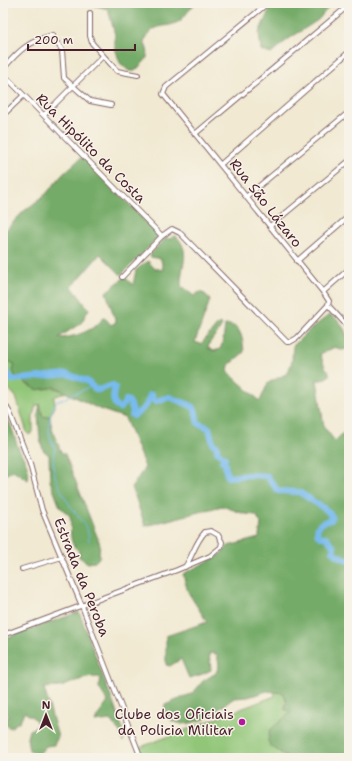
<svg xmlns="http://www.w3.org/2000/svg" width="352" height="761" font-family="'Shantell Sans',sans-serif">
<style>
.green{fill:#91c678;stroke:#6e7252}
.forest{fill:#74ab68;stroke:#5f654a}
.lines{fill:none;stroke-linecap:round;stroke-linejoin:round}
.stream{stroke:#79bbee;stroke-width:1}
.river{stroke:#79bbee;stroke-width:6}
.street-casing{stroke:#846665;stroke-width:6}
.street{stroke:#fff;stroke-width:4}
.poi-dot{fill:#b5179e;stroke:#f7f3e8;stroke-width:1.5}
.labels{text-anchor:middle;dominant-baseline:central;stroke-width:3;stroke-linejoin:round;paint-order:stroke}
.street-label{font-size:14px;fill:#4a1f2b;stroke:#f7f3e8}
.poi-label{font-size:14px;fill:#4a1f2b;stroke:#f7f3e8;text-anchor:end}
</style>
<rect width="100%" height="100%" fill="#f7f3e8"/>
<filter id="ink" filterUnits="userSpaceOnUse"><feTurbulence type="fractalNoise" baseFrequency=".025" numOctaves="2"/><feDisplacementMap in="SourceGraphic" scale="8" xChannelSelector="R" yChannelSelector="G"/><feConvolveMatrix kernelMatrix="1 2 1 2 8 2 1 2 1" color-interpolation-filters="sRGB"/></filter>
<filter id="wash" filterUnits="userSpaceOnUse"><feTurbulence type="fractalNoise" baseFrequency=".012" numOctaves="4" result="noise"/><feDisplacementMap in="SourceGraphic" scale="16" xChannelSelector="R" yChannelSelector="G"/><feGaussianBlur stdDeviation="0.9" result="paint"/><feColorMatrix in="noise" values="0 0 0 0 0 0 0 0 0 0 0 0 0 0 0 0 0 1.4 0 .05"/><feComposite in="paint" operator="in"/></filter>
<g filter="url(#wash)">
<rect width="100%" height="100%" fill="#f1e9d2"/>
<!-- green -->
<g class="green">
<path d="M3 359 15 364C15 381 36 395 51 387L66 392 54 397 55 407 49 417H43L40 405H36L33 416V432L29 435 27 433 16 397 9 389 3 367Z"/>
<path d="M274 691 283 693 291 712 271 746 288 758H142L138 748 275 696Z"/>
</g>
<!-- forest -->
<g class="forest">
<path d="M84 3H196C190 8 186 15 181 20 166 31 155 19 144 42 152 57 146 60 135 71H129L120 63 115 48V35L108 9Z"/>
<path d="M276 3H332L318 20 287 40 271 54 261 50 259 33 271 6Z"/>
<path d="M83 156 160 236 121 275 100 254 72 287 89 309 81 323 58 338C74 338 96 330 104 317L111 325 116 322 106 292 125 277 133 285 136 270 148 261 154 268 163 270 161 259 151 257 150 255 165 238 170 239 175 235C193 253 180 265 181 286L194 296 199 292 205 294 210 300 195 342 201 344 219 323 222 325C219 334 210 338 208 348L214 351 220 349 223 342 225 325C241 323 243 339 244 352L229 365 228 372 260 401 268 383 288 373 292 361 293 346 307 332 329 315C342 319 349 336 349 349L341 350 335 347 320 354 325 367 329 372V376L322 380H317L324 427 335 441 349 427V758H288L271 746 268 741 270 730 291 712 284 709 287 701 283 693 267 691 248 697 234 698 205 719 191 723 182 724 172 721 164 714 165 705 193 693 203 681 216 673 219 665 217 654 209 653 211 670 203 674 189 678 181 659 170 666 166 665V636L207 622 188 592 183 574 220 555 228 546 259 538 261 523 256 515 245 514 222 506 145 526 132 487 145 467 125 418 99 409 55 387 37 390 15 376 13 371 15 364 3 359V233L23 212 46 194 63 174Z"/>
<path d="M40 404 43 417 50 416C51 432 56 437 61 452L65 454 100 544 99 553 100 557 95 562 88 563 79 557V551C67 543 72 529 70 516L60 507 50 481 49 455 43 450 40 439 38 414Z"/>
<path d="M3 406C9 419 13 431 17 445 22 457 31 466 28 480L13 470 7 474H3Z"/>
<path d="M79 612 124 732 123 742 120 732 110 720 95 722 97 717 108 702 99 688 100 677C84 677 80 680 66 685 60 688 51 687 44 688L58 737 54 745 46 746 38 755 29 750 27 738 29 730 38 726 35 719 24 712 20 721 10 728 4 723 9 715 3 709V639Z"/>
</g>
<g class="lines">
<!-- stream -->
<path class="stream" d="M89 541C89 527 82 522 74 511 61 493 48 471 55 448 46 434 48 416 56 402L92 386"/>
<!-- river -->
<path class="river" d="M3 357 5 368 12 380 67 374 87 381 94 388 98 390 113 385 115 387C113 395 111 401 118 408H121L126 400 129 401 133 411 132 415 134 416 146 406 150 395H152L153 400 156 401 170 397C178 402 192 403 195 410 197 414 196 419 198 423L209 428 213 444 217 446V452L225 458 222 461 225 463 226 472 228 477 250 475 267 476 278 491 299 492 325 509 332 516 331 520C322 522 315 525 318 535L321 537H326L334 547 333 551 337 555 349 561"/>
</g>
</g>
<g filter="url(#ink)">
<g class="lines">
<defs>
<g id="street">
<path d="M268 3 166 87 163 94 323 292 329 301 328 305 349 328"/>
<path d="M90 13V36L92 43 117 71 138 75"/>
<path d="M58 44 62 50 64 78 90 101 111 105"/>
<path d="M3 69C20 49 28 42 53 35"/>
<path d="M3 74 162 236"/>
<path d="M3 115 23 96"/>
<path d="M44 115 103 56"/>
<path d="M195 134 349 5"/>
<path d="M221 164 349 52"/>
<path d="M247 196 349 112"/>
<path d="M270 226 349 161"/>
<path d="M297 261 349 216"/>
<path d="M122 277 162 236 172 229 180 233 287 342H290L297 338 328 305"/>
<path d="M323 292 349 269"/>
<path d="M3 401 10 413 30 464 42 510 82 606 141 758"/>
<path d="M22 569 62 557"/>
<path d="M3 635 177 570 210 556 221 547 222 542 218 535 211 531 205 532C195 543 193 555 185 567"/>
</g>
</defs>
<!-- street casing -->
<use href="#street" class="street-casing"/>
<!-- street -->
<use href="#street" class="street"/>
</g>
</g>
<!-- markers -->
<circle class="poi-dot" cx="242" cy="722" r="4"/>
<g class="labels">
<!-- street labels -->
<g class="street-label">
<text transform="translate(91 148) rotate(45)">Rua Hipólito da Costa</text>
<text transform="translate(266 203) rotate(52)">Rua São Lázaro</text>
<text transform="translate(82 577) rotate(68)">Estrada da Peroba</text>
</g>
<!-- poi labels -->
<g class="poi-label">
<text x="234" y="714">Clube dos Oficiais<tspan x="234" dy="16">da Policia Militar</tspan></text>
</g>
</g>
<!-- margin -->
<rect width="352" height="761" fill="none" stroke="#f7f3e8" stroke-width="16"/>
<!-- north arrow -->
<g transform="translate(46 715)" stroke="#f7f3e8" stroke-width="3" paint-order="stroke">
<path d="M0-3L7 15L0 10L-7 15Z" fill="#4a1f2b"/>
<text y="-6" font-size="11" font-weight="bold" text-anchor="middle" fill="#4a1f2b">N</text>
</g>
<!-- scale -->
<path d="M28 44v6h107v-6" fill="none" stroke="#4a1f2b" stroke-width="2"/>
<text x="34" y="44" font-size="12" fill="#4a1f2b" stroke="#f7f3e8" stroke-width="3" paint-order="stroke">200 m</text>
</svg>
